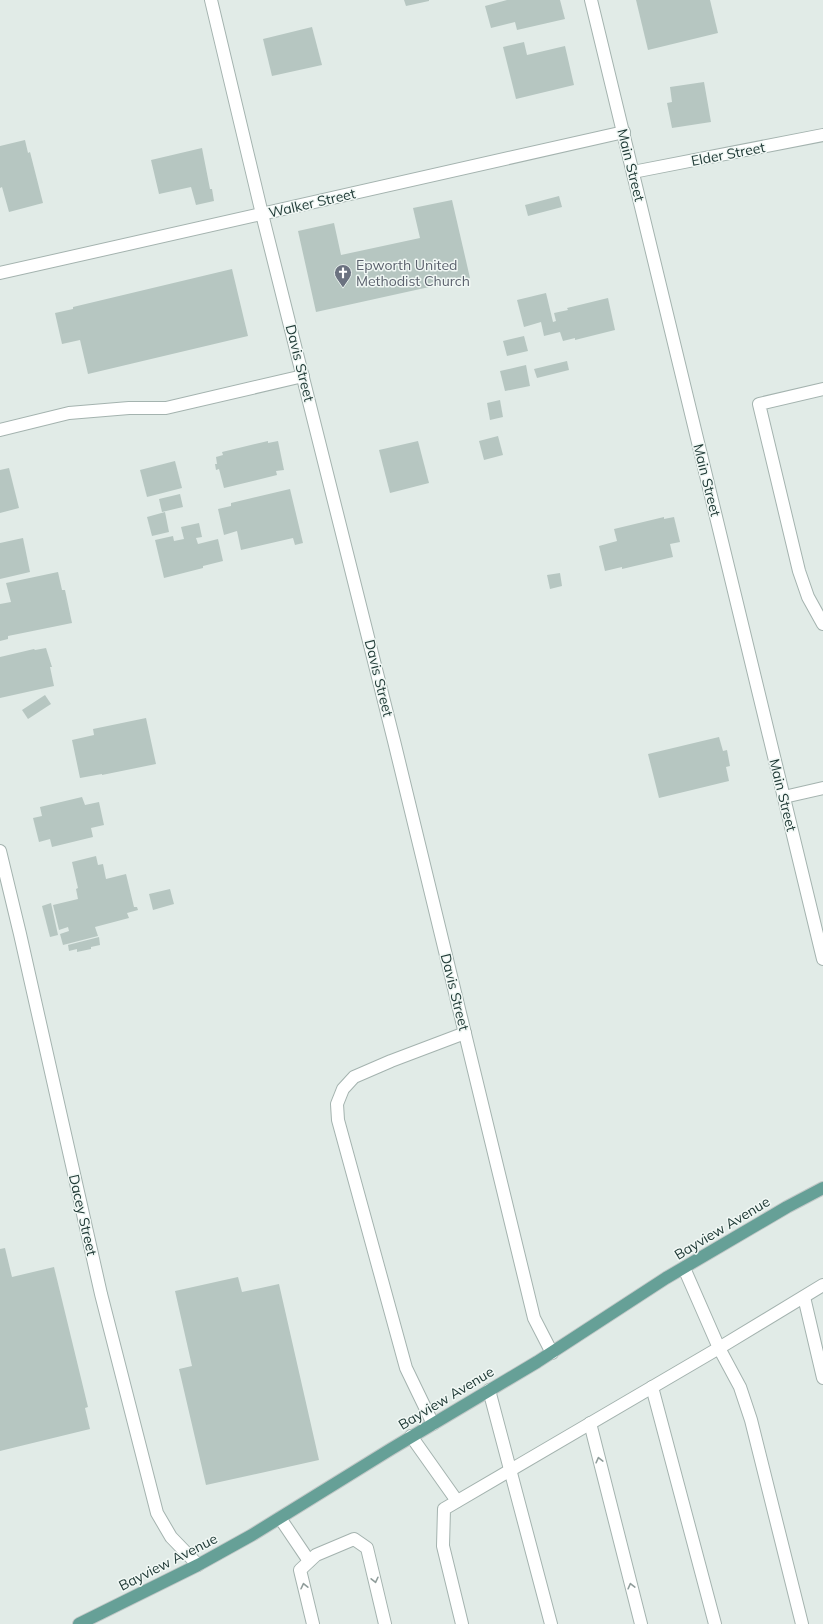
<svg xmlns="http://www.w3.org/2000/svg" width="823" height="1624" font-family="Mulish,sans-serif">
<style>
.building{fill:#b6c6c1}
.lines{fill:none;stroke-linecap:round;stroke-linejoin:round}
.minor-casing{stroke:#a4b3af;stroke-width:14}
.major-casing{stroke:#c1c8c7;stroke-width:14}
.minor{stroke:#fff;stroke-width:12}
.major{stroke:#66a097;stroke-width:12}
.oneway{stroke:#909d9b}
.labels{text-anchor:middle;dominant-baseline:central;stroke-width:3;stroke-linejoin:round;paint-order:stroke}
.street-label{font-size:14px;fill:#213b37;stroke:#f1f8f5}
.worship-label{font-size:14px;fill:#5b616d;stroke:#f1f8f5;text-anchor:start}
</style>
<rect width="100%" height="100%" fill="#e1ebe7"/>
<!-- building -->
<g class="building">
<path d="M404 0H429V1L406 6Z"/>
<path d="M507 0H560L565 19 517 30 515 22 491 28 485 6Z"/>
<path d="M636 0H710L718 33 648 50Z"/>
<path d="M312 27 322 65 272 76 263 39Z"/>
<path d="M524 42 527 55 565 46 574 85 516 99 503 47Z"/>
<path d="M704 82 711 122 672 128 667 103 672 102 670 87Z"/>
<path d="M25 140 28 153 30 152 43 203 9 212 2 187 0 188V146Z"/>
<path d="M202 148 210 189H212L214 201 196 205 191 187 159 194 151 160Z"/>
<path d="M559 196 562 207 528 216 525 205Z"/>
<path d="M452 200 470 278 316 312 298 231 334 223 341 255 420 238 413 208Z"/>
<path d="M232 269 248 336 88 374 80 340 62 344 55 313 73 309V307Z"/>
<path d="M546 293 553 322 556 321 554 313 568 310 567 308 608 298 615 330 575 340V338L563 341 560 332 544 336 541 322 524 327 517 300Z"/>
<path d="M524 336 528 351 507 356 503 341Z"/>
<path d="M567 361 569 370 537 378 534 369Z"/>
<path d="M526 365 530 386 505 391 500 371Z"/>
<path d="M500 400 503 417 490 420 487 403Z"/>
<path d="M498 436 503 455 484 460 479 441Z"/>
<path d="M268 441V443L278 441 284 470 276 471 277 475 224 488 219 469 216 470 215 464H217L216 457 223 455 222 452Z"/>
<path d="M418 441 429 483 390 493 379 450Z"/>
<path d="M175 461 182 488 147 497 140 470Z"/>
<path d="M9 468 19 508 0 513V470Z"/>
<path d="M290 489 303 543 295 545 293 538 241 550 237 531 224 535 218 509 231 506V503Z"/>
<path d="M180 494 183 507 162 512 159 499Z"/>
<path d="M165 512 169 532 152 536 147 517Z"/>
<path d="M664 517V519L674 517 680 542 670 544 673 557 622 569V567L605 571 599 546 617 541 614 529Z"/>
<path d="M199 523 202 537 196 538 198 544 218 539 223 561 203 566V568L164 578 155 540 173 536 174 541 184 539 181 527Z"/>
<path d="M23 538 30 572 0 579V543Z"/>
<path d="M58 572 62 590H65L72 623 8 636V639L0 641V604L11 602 6 583Z"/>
<path d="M560 573 562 586 550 589 547 575Z"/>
<path d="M46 648 52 667H50L54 686 0 698V657L34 649 35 650Z"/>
<path d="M45 695 51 704 28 719 22 710Z"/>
<path d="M146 718 156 764 102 775V774L80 778 72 740 94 735 93 729Z"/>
<path d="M719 737 723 751 727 750 730 766 726 767 729 781 659 798 648 754Z"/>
<path d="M82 797 85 805 99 802 104 825 91 828 93 837 52 847 50 839 39 842 33 818 42 816 40 807Z"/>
<path d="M96 856 98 865 103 864 106 879 126 874 134 907H137L138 910 127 913 129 918 95 927 98 936 63 945 60 934 69 931 68 927 59 930 53 905 78 899 76 889 78 888 72 862Z"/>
<path d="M170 889 174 904 153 910 149 894Z"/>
<path d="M51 903 58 935 50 937 42 906Z"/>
<path d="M99 937 100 945 91 947V949L77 952V949L69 951 68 945Z"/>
<path d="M5 1248 12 1277 54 1267 88 1407 85 1408 90 1429 0 1451V1249Z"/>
<path d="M238 1277 242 1292 279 1284 319 1460 206 1485 179 1369 192 1366 175 1291Z"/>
</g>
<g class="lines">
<defs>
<g id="minor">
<path d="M211 0 262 214 394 741 534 1318 552 1353"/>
<path d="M591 0 823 959"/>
<path d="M633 172 823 135"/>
<path d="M0 273 624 132"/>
<path d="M823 389 759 404 799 571 808 597 823 624"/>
<path d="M0 430 69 413 129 408H166L303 376"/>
<path d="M784 797 823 788"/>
<path d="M0 851 20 934 101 1294 157 1513 171 1537 198 1565"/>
<path d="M684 1268 719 1348 740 1387 751 1420 802 1624"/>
<path d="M804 1297 823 1378"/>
<path d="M652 1387 715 1624"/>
<path d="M489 1390 551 1624"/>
<path d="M590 1423 641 1624"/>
<path d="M433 1424 406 1368 338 1120 337 1104 343 1089 354 1077 391 1061 465 1033"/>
<path d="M411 1436 457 1501"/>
<path d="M280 1518 309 1561"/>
<path d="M313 1624 300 1570 316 1555 354 1539 367 1548 385 1624"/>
<path d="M462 1624 443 1546 444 1509 719 1348 823 1285"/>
</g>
<path id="major" d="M79 1624 198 1565 252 1535 391 1449 537 1362 666 1278 787 1207 823 1188"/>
</defs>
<!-- minor casing -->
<use href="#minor" class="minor-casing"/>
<!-- major casing -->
<use href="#major" class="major-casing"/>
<!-- minor -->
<use href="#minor" class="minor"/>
<!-- major -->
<use href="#major" class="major"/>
</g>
<!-- one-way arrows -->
<defs><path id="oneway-chevron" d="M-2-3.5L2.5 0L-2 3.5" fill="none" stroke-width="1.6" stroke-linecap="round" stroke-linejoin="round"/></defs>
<g class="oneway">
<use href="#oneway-chevron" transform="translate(599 1460) rotate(-104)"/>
<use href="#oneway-chevron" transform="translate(375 1580) rotate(77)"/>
<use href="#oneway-chevron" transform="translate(304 1586) rotate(-103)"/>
<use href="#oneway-chevron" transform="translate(631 1586) rotate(-104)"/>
</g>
<!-- icons -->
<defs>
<symbol id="church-pin" viewBox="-11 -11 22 30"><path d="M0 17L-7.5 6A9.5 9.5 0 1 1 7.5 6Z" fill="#6b7280" stroke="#f1f8f5"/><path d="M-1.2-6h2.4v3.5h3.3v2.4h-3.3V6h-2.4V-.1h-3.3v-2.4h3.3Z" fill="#fff"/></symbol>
</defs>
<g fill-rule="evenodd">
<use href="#church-pin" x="333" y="263" width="20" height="27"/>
</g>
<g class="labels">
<!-- street labels -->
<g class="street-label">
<text transform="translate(728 154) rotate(-11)">Elder Street</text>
<text transform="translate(631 165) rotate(76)">Main Street</text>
<text transform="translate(312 203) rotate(-13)">Walker Street</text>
<text transform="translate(300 363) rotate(76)">Davis Street</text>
<text transform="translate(707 480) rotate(76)">Main Street</text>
<text transform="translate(379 678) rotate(76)">Davis Street</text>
<text transform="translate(783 795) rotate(76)">Main Street</text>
<text transform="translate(455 992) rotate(76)">Davis Street</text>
<text transform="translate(83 1215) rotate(77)">Dacey Street</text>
<text transform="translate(722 1228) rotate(-31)">Bayview Avenue</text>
<text transform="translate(446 1398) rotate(-31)">Bayview Avenue</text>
<text transform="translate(168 1562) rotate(-27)">Bayview Avenue</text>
</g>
<!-- worship labels -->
<g class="worship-label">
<text x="356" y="265">Epworth United<tspan x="356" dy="16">Methodist Church</tspan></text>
</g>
</g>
</svg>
